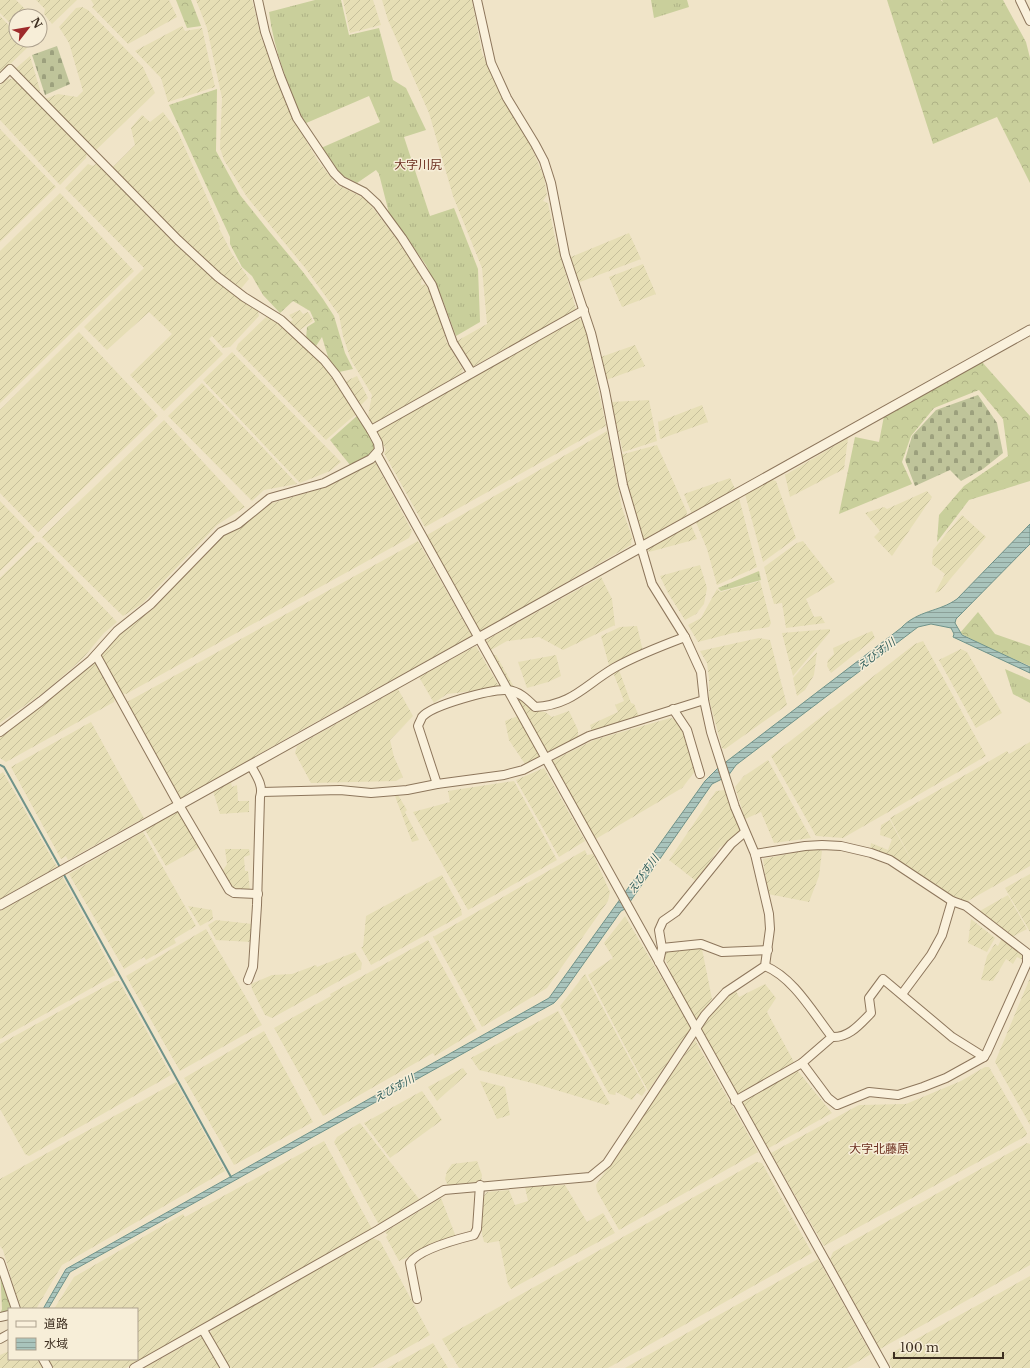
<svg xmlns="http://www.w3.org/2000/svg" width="1030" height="1368" font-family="'Libre Baskerville','Noto Sans JP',serif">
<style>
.farmland{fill:url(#farmland-furrows)}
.grass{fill:url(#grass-tufts)}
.forest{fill:url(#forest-crowns)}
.cemetery{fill:url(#cemetery-stones)}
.water{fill:url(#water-rules);stroke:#6f938a}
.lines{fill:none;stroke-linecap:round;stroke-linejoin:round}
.stream{stroke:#6f938a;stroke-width:2}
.minor-casing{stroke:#8d765c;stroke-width:10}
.tertiary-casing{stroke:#8d765c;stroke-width:11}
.minor{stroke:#faf1dc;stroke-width:8}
.tertiary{stroke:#faf1dc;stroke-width:9}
.labels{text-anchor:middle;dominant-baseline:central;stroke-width:3;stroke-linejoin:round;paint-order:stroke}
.water-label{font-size:11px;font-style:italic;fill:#2f5d5a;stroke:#f7eed8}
.quarter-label{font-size:12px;fill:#6b2e1e;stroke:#f7eed8}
</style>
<defs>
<pattern id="farmland-furrows" width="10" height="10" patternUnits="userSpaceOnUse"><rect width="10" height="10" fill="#e6deb5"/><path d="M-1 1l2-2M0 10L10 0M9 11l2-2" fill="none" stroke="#c6bf9b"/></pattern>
<pattern id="grass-tufts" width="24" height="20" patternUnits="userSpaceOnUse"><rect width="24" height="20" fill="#c9cf9b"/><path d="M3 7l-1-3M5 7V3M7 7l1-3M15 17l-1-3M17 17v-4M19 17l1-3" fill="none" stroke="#aeb285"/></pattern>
<pattern id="forest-crowns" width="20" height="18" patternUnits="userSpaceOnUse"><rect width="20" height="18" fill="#c9cf9b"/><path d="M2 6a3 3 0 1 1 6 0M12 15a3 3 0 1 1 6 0" fill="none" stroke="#aeb285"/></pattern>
<pattern id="cemetery-stones" width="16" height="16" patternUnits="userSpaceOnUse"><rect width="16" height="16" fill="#bfc49a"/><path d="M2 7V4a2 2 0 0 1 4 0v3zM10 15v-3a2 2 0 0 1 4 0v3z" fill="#9ca07d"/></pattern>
<pattern id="water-rules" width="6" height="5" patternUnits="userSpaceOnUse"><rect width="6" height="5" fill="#a9c4bc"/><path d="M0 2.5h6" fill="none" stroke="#8ba098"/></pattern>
</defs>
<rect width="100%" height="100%" fill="#f0e4c8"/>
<!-- farmland -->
<g class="farmland">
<path d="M0 0H16L32 16H16V29L0 13Z"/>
<path d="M36 0H77L52 24 44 14 45 9Z"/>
<path d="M91 0H169L177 17 128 44 92 7 94 5Z"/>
<path d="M196 0H252L262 41H264L294 120 318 161 336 184 366 199 404 249 422 278 421 285 425 284 439 310 446 341 463 370 461 374 374 423 371 422 368 416 372 395 351 360 343 336 339 315 306 269 247 197 224 160 220 148 222 98 207 28Z"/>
<path d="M343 0H373L381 25 350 33Z"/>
<path d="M382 0H472L482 53 500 94 527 137 544 177 547 195 543 201 548 203 555 238 576 309 573 312 472 367 457 341 487 324 482 268 453 196 429 113 388 20Z"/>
<path d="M82 7 88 10 143 67 155 93 95 151 45 99 58 94 77 97 83 91 69 43 59 27 76 8Z"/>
<path d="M0 16 16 33V40H23L29 46 0 74Z"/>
<path d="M182 26 185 31 202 28 215 87 168 102 161 78 135 51Z"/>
<path d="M30 56 40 90 38 93 15 69Z"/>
<path d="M8 79H15L87 153 86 158 60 185 0 120V85Z"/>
<path d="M163 112 178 132 220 227 219 228 232 254 249 279 239 291 194 251 112 168 135 145 131 128 142 115 150 122Z"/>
<path d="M0 129 56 187 0 242Z"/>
<path d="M97 163 199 265 242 301 258 311 259 316 230 347 223 348 212 336 209 339 223 354 164 411 130 375 172 334 149 312 107 350 84 327 144 268 65 188 88 164 93 166Z"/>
<path d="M60 193 134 271 0 403V251Z"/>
<path d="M629 233 641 259 580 282 577 280 571 257Z"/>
<path d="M643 264 656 294 622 307 609 277Z"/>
<path d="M300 310 303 314 308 312 313 321 297 332 287 324 293 320 289 315Z"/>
<path d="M266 317H271L321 360 334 377 356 414 326 440 236 349 238 344Z"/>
<path d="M576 317 584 322 606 426 425 527 384 453 386 450 375 429Z"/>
<path d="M79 332 158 416 38 532 0 493V410Z"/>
<path d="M635 345 645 366 606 380 601 357Z"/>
<path d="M232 352 341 462 330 471 300 483 203 380Z"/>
<path d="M357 376 368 398 358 408 344 382Z"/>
<path d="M202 383 297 484 264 490 252 501 168 416Z"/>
<path d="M649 400 657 441 623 452 611 402Z"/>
<path d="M702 405 708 422 660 439 658 422Z"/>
<path d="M164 420 245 507 217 525 142 604 123 616 42 537Z"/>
<path d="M607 431 622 508 632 537 631 545 482 631 478 630 426 537 427 535Z"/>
<path d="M848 438 844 469 790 497 785 475Z"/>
<path d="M657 445 687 512 686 516 643 540 632 508 620 455Z"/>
<path d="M375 462 412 531 409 538 126 694 121 693 100 655 122 629 152 610 224 534 241 527 266 505 323 488Z"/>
<path d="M730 478 735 489 692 514 684 494Z"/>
<path d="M772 480 776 481 796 538 763 562 745 494Z"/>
<path d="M927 491 932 497 892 556 874 537 880 531 865 513 884 507 887 509Z"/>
<path d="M739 498 757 567 717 585 707 549 696 522Z"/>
<path d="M0 501 35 537 0 571Z"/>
<path d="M962 515 986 537 940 591 935 593 945 574 932 564 933 550Z"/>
<path d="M691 525 697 539 649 552 647 549Z"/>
<path d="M418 541 472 636 296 733 181 799 127 702Z"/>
<path d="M803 541 835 582 806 599 814 617 821 616 825 623 786 628 782 603 774 604 764 567 797 543Z"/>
<path d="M40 542 117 622 104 633 83 658 47 690 0 723V578L36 543Z"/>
<path d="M700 565 707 588 704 604 696 614 685 620 668 593 660 576Z"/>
<path d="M601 577 612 599 615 625 563 650 539 637 507 641 491 650 486 640Z"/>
<path d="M760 581 771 623 769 627 733 633 698 642 688 625 701 618 717 589 721 592Z"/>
<path d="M637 626 643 651 610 669 601 636 620 627Z"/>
<path d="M830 629V632L793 676 782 633Z"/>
<path d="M872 631 875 638 831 673 827 666 828 660 834 654 833 648Z"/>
<path d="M759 638 770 640 787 705 725 749 722 748 709 699V678L707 663 700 651Z"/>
<path d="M923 641 986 756 843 838 816 836 771 756 915 644Z"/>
<path d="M476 646 500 688 447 694 434 703 419 677Z"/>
<path d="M961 649 967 652 1002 713 976 728 939 660Z"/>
<path d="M817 652 814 675 805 690 797 696 793 678Z"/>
<path d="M496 655 514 687 508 688 491 656Z"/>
<path d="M556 655 561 676 548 682 527 688 518 662Z"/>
<path d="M95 660 115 697 114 702 6 762 0 758V736Z"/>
<path d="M619 670 631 703 634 704 639 717 592 732 590 725 618 712 615 705 624 701 613 672Z"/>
<path d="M398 689 413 716 390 740 394 757 403 777 396 781 311 783 295 753 297 746Z"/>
<path d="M521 698 524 700 532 710 545 712 552 717 569 711 578 730V738L549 751H545L518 701Z"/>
<path d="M518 716 538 753V757L525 764 509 740 505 721Z"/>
<path d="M670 718 676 719 685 734 697 769 682 788 594 840 550 762 594 740Z"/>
<path d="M91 722 144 818 68 860 66 856 61 859 11 767Z"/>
<path d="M1030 742V866L966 902 947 896 916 874 917 872 915 873 870 850 871 843 888 850 892 839 880 835 881 825 890 820 917 872 890 818 1007 751 1009 754Z"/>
<path d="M768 760 811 838 774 843 761 812 745 819 735 787 744 776Z"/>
<path d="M544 768 585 841 559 857 516 780Z"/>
<path d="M3 772 57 867 0 899V774Z"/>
<path d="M514 781 557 860 468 910 413 812 450 802 448 791Z"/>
<path d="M231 782 232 787 237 785 238 801H249V812L220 814 213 791Z"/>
<path d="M725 790 739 827V832L728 843 720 847 696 881 669 860 716 791Z"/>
<path d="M398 795 407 810 405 812 419 840 412 842 395 796Z"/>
<path d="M179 811 200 847 166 866 145 830Z"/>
<path d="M143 832 196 926 174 939 176 943 146 960 144 957 124 969 69 874Z"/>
<path d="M817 848 822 851 819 876 809 902 768 894 763 859Z"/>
<path d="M225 849H249L250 855 244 857 245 871H248L250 891H234L222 872 227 864Z"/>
<path d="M585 850 587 855 593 854 610 892 608 901 547 988 482 1027 433 937Z"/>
<path d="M1030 874V932L1005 888Z"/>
<path d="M442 875 461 909 462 915 371 965 361 947H363L366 916Z"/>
<path d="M62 876 115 975 0 1039V911Z"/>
<path d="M1008 895 1027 929 1012 937 978 912Z"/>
<path d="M188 906 212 910 213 919 200 926Z"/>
<path d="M625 916 691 1028 648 1091 588 975 613 958 604 943Z"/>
<path d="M971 919 995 938 987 952 968 943Z"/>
<path d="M216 920 252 924 251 942 216 940 208 925Z"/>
<path d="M206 929 262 1025 180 1071 126 976Z"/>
<path d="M1002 938 1023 954V960L1017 957 1013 964 1006 959 993 981 981 980 987 956 995 944 998 946Z"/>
<path d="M428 940 477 1030 435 1056 433 1053 323 1116 274 1028 331 996 330 994Z"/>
<path d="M695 947 702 949 712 999 696 1020 670 977 672 976 664 956V949Z"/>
<path d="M355 952 362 963 361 969 272 1018 265 1015 252 989 251 984 272 975 292 974 316 965 317 967Z"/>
<path d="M585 974 646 1090 642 1096 637 1093 632 1100 616 1092 615 1095 609 1094 560 1006Z"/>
<path d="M1030 978V1125L995 1062Z"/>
<path d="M115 981H119L171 1075 29 1156 25 1154 0 1109V1044Z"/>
<path d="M765 984 776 998 767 1012 795 1064 738 1094 736 1093 701 1031 700 1026 723 998 735 989 739 997Z"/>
<path d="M558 1011 610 1104 606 1105 536 1084 479 1070 471 1058Z"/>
<path d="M264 1031 313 1122 234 1165 184 1078Z"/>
<path d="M695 1040 758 1152 619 1230 597 1191 596 1185Z"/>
<path d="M985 1067H989L1027 1133 1026 1136 824 1246 771 1153 859 1105 906 1104 961 1081Z"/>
<path d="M463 1068 467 1074 437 1101 428 1087Z"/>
<path d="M797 1070 832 1113 767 1149 741 1104 743 1101Z"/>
<path d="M480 1081 505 1087 510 1115 497 1119Z"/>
<path d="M176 1082 225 1171 62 1265 36 1309H20L3 1250 0 1246V1179Z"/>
<path d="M422 1091 442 1120 390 1158 364 1123Z"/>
<path d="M360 1123 419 1199 381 1225 378 1223 334 1142 337 1137Z"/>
<path d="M324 1141 372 1229 126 1368H53L48 1359H137V1309H54L74 1277 183 1214 185 1217Z"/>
<path d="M1027 1143 1030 1144V1265L880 1349 830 1259 833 1252Z"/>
<path d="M477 1161 482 1175 481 1182 448 1186 445 1179 447 1171 452 1164Z"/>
<path d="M756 1162 762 1163 812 1253 608 1368H459L442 1339Z"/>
<path d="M565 1185 587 1222 603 1213 615 1233 511 1289 508 1284 499 1241 488 1243 484 1242 482 1234V1198L487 1192 509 1190 515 1205 528 1201 525 1187Z"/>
<path d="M441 1198 456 1237 399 1261 386 1237 388 1235 385 1232Z"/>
<path d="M372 1238 380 1241 430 1335 371 1368H230L210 1333 213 1328Z"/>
<path d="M818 1259 871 1354 847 1368H625Z"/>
<path d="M1030 1276V1368H892L889 1363 893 1352Z"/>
<path d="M202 1336 220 1368H144Z"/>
<path d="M433 1343 448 1368H387Z"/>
<path d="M9 1351V1359H37L42 1368H0V1355Z"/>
</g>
<!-- grass -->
<g class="grass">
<path d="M315 0H341L349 35 379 28 393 80 406 88 426 130 404 137 430 216 454 208 478 269 480 322 456 336 443 301 426 265 389 213 379 174 376 170 357 183 341 175 321 148 380 122 369 96 304 124C289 88 274 51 269 12Z"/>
<path d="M651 0H687L689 7 654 18Z"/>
<path d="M759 571 761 580 721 591 718 588Z"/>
<path d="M1005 669 1030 680V703L1013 694Z"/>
</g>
<!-- forest -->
<g class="forest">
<path d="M176 0H191L201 26 187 28Z"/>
<path d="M887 0H941L943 2 942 0H1003L1026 42 1030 58V183L997 117 933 144Z"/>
<path d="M217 89 216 151 240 195 268 230 303 272 323 299 334 316 345 353 353 369 339 372 329 360 322 337 316 346 306 339 307 327 315 322 310 311 293 301 280 313 263 295 252 276 242 267 230 244V237L169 105Z"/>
<path d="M982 362 1030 416V481L969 500 937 542 939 515 964 486 1008 456 1003 419 979 390 934 408 911 436 902 462 912 484 839 514 855 437 879 442 884 416Z"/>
<path d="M358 415 370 433 375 447 374 452 350 465 330 440Z"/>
<path d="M978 612 995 634 1030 646V666L982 645 960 633Z"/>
<path d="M0 1268 13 1309H9V1312L0 1314 2 1309Z"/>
</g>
<!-- cemetery -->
<g class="cemetery">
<path d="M57 46 70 84 45 95 32 55Z"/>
<path d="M978 395 997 423 1003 453 983 469 961 481 950 470 915 486 905 460 912 436 936 410Z"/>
</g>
<!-- water -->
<path class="water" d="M1030 524V544L956 619 955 623 962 635 1030 667V673L953 637 954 634 951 628 931 624 918 627 736 765 728 776 712 784 625 909 621 911 562 994 554 1003 70 1272 48 1309H43L66 1269 549 998 705 781 718 768 901 628C918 610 939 612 957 599Z"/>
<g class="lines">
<!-- stream -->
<g class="stream">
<path d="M0 765 4 767 61 869"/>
<path d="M63 873 231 1177"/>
</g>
<defs>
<g id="minor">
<path d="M258 0 265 32 280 76 297 118 334 173 342 181 364 192 377 204 402 238 432 285 453 343 471 372"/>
<path d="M1020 0 1030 21"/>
<path d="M0 79 10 69 178 240 218 277 244 297 281 320 324 360 336 375 371 430 378 443 379 450 371 459 324 483 270 498 238 524 221 532 151 604 117 631 91 660 41 701 0 732"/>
<path d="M371 430 584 310"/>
<path d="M377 455 885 1368"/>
<path d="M96 655 179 805 229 890 234 893 258 894"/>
<path d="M673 709 687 730 700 774"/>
<path d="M437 784 418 726C419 723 421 720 422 717 432 705 491 689 507 690 519 691 527 699 535 707 572 705 585 685 614 668 637 655 661 646 685 637"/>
<path d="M262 792 340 790 371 793 407 790 437 784 504 775 523 770 589 736 704 700"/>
<path d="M755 854 805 846 822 845 841 846 871 853 890 860 952 901 966 906 1027 953V963L987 1052 984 1057 946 1078 923 1087 898 1095 869 1092 837 1105 828 1098 802 1063"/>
<path d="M662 948 659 930 663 921 676 912 731 844 745 832"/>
<path d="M659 962 662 948 701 944 722 952 768 950"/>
<path d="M765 966C794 978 813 1013 832 1037"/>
<path d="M248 980 253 967 257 905 260 797C264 786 256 775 251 766"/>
<path d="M902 994 931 955 942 935 952 901"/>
<path d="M735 1101 802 1063 832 1037C849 1038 860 1024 871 1013L869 998 883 979 952 1037 984 1057"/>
<path d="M0 1262 16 1309"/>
<path d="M417 1299 410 1263C419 1249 458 1239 474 1235L477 1229 480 1185"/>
<path d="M0 1317 9 1315"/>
<path d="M203 1330 225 1368"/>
<path d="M0 1339 9 1334"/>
<path d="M43 1359 48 1368"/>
<path d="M134 1368 378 1230 444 1190 590 1177 607 1163 705 1015 726 992 765 966 770 929 769 914 755 854 735 807 711 732 704 700 701 672 685 637 652 584 623 485 605 391 591 333 565 255 551 183 544 161 535 144 507 98 491 63 477 0"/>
</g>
<path id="tertiary" d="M0 905 1030 330"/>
</defs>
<!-- minor casing -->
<use href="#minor" class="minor-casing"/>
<!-- tertiary casing -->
<use href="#tertiary" class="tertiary-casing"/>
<!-- minor -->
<use href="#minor" class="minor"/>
<!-- tertiary -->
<use href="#tertiary" class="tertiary"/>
</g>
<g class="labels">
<!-- water labels -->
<g class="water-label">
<text transform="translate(876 654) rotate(-37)">えびす川</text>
<text transform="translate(643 874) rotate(-54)">えびす川</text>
<text transform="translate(394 1088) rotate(-29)">えびす川</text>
</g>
<!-- quarter labels -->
<g class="quarter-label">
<text x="418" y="164">大字川尻</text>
<text x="879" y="1148">大字北藤原</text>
</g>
</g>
<!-- legend -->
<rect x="8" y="1308" width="130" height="52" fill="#f7eed8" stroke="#ada18e"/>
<rect x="16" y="1321" width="20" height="6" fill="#faf1dc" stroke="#ada18e"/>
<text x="44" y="1328" font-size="12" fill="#3d2e20">道路</text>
<rect x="16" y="1338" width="20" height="12" fill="url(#water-rules)" stroke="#ada18e"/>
<text x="44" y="1348" font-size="12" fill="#3d2e20">水域</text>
<!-- north arrow -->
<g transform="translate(28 28) rotate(59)"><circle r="19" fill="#f7eed8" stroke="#ada18e"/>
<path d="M0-3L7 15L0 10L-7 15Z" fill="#9e2a2b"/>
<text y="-6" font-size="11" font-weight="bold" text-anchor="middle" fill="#3d2e20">N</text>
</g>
<!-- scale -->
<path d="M894 1352v6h109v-6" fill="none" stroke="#3d2e20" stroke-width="2"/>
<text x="900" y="1352" font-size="12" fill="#3d2e20" stroke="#f7eed8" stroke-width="3" paint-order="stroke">100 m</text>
</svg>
